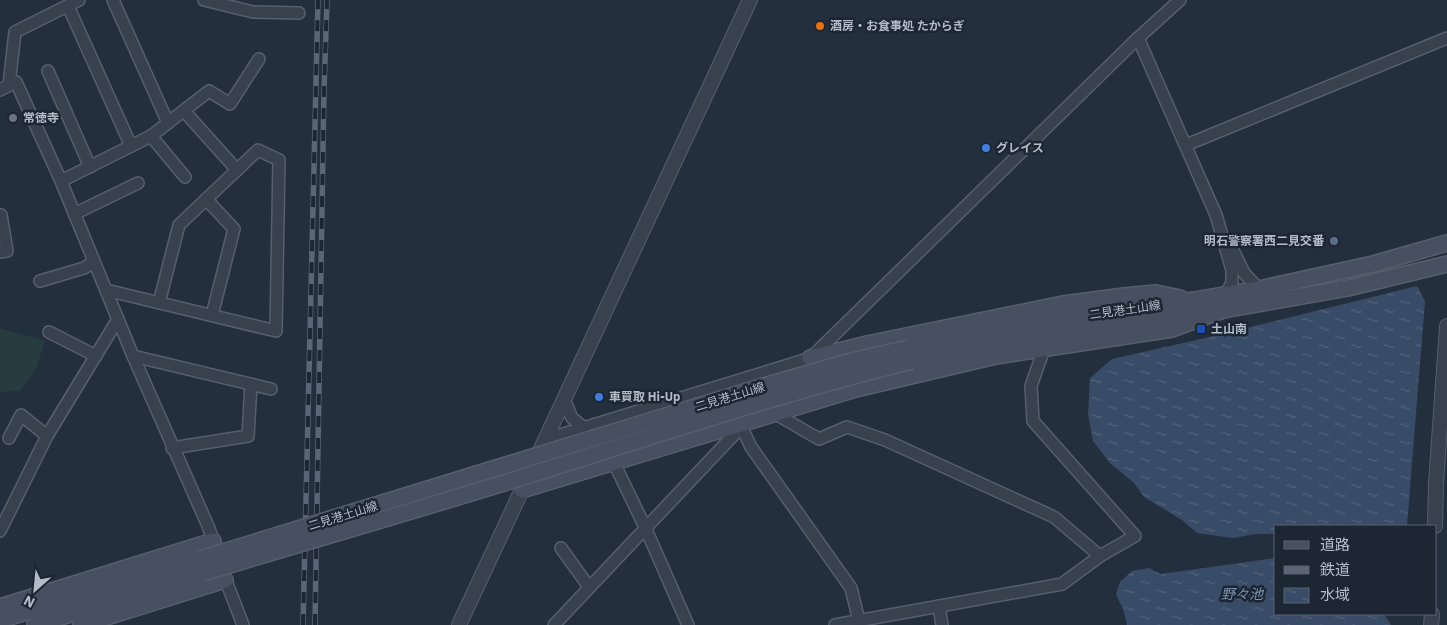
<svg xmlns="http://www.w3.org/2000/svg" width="1447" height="625" font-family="'IBM Plex Sans','Noto Sans JP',sans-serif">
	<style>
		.park { fill: #263c3f }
		.water { fill: url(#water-ripples) }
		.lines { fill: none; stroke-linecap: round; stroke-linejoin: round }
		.minor-casing { stroke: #565f6c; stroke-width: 14 }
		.tertiary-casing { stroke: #565f6c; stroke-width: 16 }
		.secondary-casing { stroke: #565f6c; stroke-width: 18 }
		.minor { stroke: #38414e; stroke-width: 11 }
		.tertiary { stroke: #38414e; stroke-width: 14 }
		.secondary { stroke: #465061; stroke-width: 15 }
		.rail-casing { stroke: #5a6575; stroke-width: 5.5 }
		.rail { stroke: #1d2633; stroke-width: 4; stroke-dasharray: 11; stroke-linecap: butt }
		.secondary-bridge-casing { stroke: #565f6c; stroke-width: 18; stroke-linecap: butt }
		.secondary-bridge { stroke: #465061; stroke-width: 15 }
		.food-dot { fill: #e8710a; stroke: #1d2633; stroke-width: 2 }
		.worship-dot { fill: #6b7280; stroke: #1d2633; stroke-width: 2 }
		.shop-dot { fill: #3f7fe0; stroke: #1d2633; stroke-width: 2 }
		.service-dot { fill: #5c6f8a; stroke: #1d2633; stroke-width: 2 }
		.transit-dot { fill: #1a4fb4; stroke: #1d2633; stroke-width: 2 }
		.labels { text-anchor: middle; stroke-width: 5; stroke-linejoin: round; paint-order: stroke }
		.poi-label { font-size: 12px; font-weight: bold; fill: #b4bcc9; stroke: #1d2633; text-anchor: start }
		.street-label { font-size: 12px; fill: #b4bcc9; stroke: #1d2633 }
		.water-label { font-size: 14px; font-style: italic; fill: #7c92b1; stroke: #1d2633 }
	</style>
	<defs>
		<pattern id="water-ripples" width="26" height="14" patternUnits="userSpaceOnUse" patternTransform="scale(1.25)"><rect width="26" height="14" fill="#394c67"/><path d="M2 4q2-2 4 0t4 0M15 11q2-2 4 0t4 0" fill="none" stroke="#53647b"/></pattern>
	</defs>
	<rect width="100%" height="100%" fill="#242f3e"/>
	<path class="park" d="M0,328L45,341L36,369L20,391L0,392Z"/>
	<g class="water">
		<path d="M1417,286L1425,301L1407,526H1276V534H1256L1233,538L1197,533L1182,520L1144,497L1134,483L1110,463L1093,441L1088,414L1090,378L1112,359L1210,337Z"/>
		<path d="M1276,558V614H1384L1391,625H1127L1124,612L1116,594L1120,582L1132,571L1149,568L1161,574Z"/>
	</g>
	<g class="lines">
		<defs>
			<g id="minor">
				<path d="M113,0L168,123"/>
				<path d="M204,0L253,12L299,13"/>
				<path d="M68,6L131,146"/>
				<path d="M1138,38L1216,215L1232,270V282L1226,295"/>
				<path d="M48,71L90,167"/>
				<path d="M9,85L15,32L79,0"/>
				<path d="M0,90L16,82L61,181L133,356L208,526L216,548"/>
				<path d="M184,111L237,170"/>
				<path d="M151,136L185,177"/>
				<path d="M1186,145L1447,38"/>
				<path d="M61,181L151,136L209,91L230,104L259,59"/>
				<path d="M206,199L234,229L212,315"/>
				<path d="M74,214L138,183"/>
				<path d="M1230,244L1244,273L1259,289"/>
				<path d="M0,252L7,251L1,215"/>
				<path d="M40,281L84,268L94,262"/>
				<path d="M106,290L276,331L279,160L258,150L179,225L159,303"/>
				<path d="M49,332L96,356"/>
				<path d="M1044,349L1031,386L1033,421L1135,536L1100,556"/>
				<path d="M133,356L271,389"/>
				<path d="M790,378L1138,38L1180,0"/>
				<path d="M564,399L572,418L588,431"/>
				<path d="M774,413L819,439L847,427L885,440L1054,517L1100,556L1062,584L835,625"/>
				<path d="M741,426L751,447L851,588L859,621"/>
				<path d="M9,438L21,415L47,436L118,319"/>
				<path d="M544,440L808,359"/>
				<path d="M172,448L248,436L251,384"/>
				<path d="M609,457L614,463L645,527L688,625"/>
				<path d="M0,531L47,436"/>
				<path d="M561,548L589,587"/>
				<path d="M223,573L243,625"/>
				<path d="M939,606L942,625"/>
				<path d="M554,625L745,423"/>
			</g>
			<g id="tertiary">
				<path d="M1435,526L1436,484L1447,326"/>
				<path d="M459,625L750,0"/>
				<path d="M1431,625L1432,614"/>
			</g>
			<g id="secondary">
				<path d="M909,348L1026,324L1194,300L1259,289L1373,264L1447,243"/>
				<path d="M810,358L867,344L1063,304L1124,296L1156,293L1180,298"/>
				<path d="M912,361L1001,343L1223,310L1348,288L1447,264"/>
				<path d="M522,490L856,389L996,356L1172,329L1223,310"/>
				<path d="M0,607L213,541"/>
				<path d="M0,620L200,559"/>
				<path d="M35,625L203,573"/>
				<path d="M81,625L225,580"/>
			</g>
		</defs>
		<use href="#minor" class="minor-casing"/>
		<use href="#tertiary" class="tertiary-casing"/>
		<use href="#secondary" class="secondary-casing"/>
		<use href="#minor" class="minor"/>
		<use href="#tertiary" class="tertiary"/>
		<use href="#secondary" class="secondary"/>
		<defs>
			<g id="rail">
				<path d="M303,625L318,0"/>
				<path d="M315,625L324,90L327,0"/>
			</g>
		</defs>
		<use href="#rail" class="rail-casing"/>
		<use href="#rail" class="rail"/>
		<defs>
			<g id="secondary-bridge">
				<path d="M200,559L760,387L855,360L909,348"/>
				<path d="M203,573C315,539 428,507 539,472C663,433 786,392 912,361"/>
			</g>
		</defs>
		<use href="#secondary-bridge" class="secondary-bridge-casing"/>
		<use href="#secondary-bridge" class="secondary-bridge"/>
	</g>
	<circle class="food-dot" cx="820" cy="26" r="5"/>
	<circle class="worship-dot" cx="13" cy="118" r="5"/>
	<g class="shop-dot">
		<circle cx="986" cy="148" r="5"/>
		<circle cx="599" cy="397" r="5"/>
	</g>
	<circle class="service-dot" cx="1334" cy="241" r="5"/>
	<rect class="transit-dot" x="1196" y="324" width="10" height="10" rx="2.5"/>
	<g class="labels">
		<g class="poi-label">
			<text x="830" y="30">酒房・お食事処 たからぎ</text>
			<text x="23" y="122">常徳寺</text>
			<text x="996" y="152">グレイス</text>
			<text x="1324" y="245" text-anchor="end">明石警察署西二見交番</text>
			<text x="1211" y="333">土山南</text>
			<text x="609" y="401">車買取 Hi-Up</text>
		</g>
		<g class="street-label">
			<text transform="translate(1125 310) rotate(-8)" y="4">二見港土山線</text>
			<text transform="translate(730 397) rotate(-17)" y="4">二見港土山線</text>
			<text transform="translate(343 516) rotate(-17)" y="4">二見港土山線</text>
		</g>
		<g class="water-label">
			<text x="1242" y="599">野々池</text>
		</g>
	</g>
	<rect x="1274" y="525" width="162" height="90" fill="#1d2633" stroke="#59626f"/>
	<rect x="1284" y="541" width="25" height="8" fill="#465061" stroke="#59626f"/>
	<text x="1320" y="550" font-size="15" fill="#b4bcc9">道路</text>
	<rect x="1284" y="566" width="25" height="8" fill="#5a6575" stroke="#59626f"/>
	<text x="1320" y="575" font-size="15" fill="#b4bcc9">鉄道</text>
	<rect x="1284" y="588" width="25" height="15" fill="url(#water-ripples)" stroke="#59626f"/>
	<text x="1320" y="600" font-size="15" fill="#b4bcc9">水域</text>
	<g transform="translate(35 590) rotate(207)" stroke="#1d2633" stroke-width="4" paint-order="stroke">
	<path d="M0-4L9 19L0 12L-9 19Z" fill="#b4bcc9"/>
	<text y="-8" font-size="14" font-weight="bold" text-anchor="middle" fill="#b4bcc9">N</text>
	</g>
</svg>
